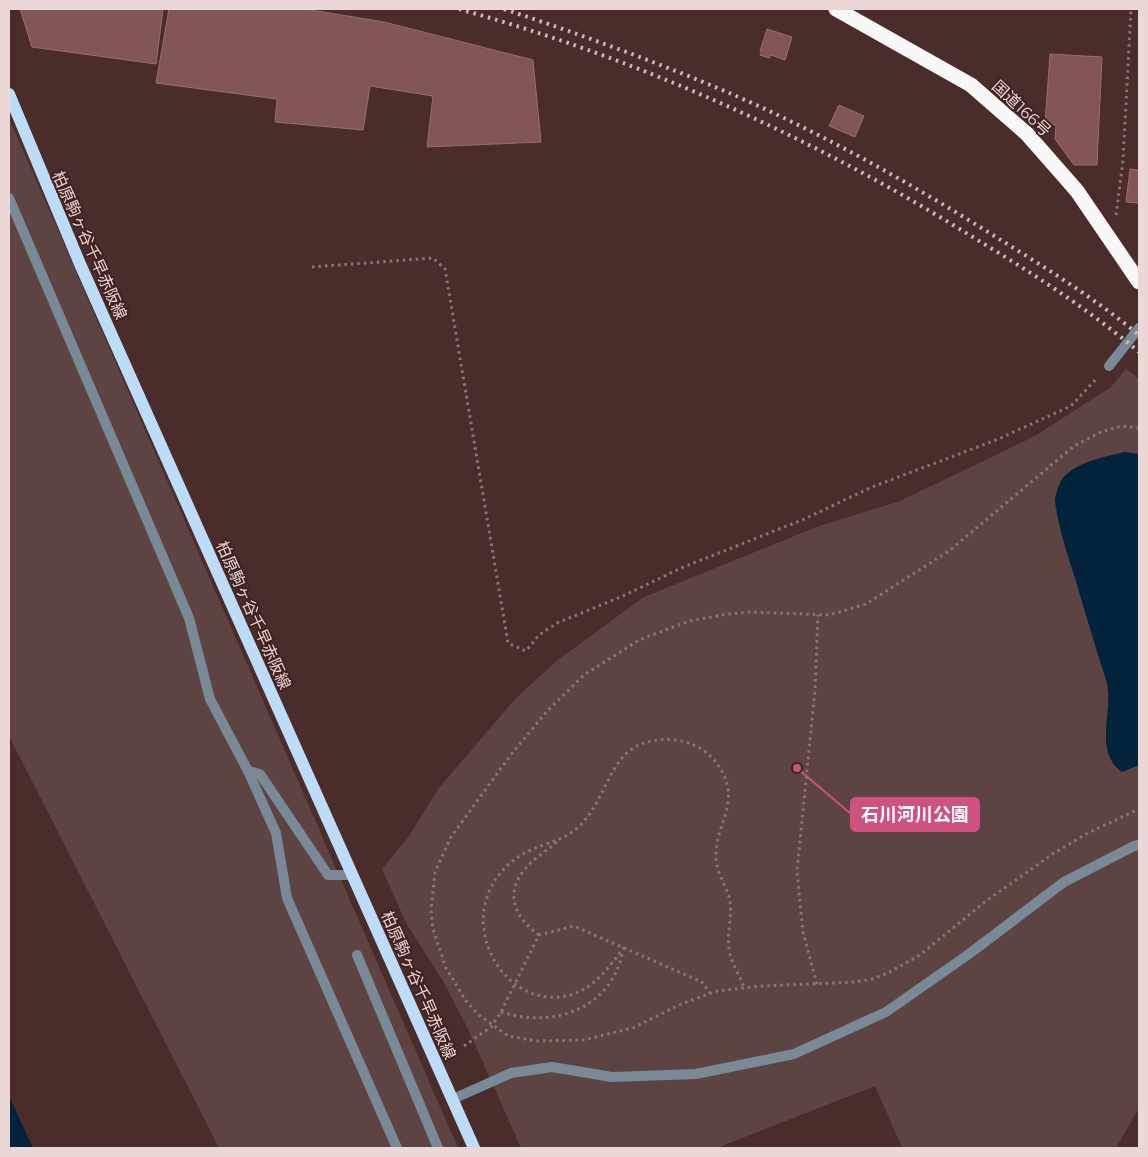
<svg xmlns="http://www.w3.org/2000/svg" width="1148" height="1157" font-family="Montserrat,'Noto Sans JP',sans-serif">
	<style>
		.green { fill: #5d4443 }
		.water { fill: #02233b }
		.building { fill: #835655; stroke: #947170 }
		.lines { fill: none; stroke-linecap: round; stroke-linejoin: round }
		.path { stroke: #8e7473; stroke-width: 3; stroke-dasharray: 2.5 4; stroke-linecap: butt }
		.lane { stroke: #798996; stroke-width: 10 }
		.street { stroke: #798996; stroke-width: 10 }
		.primary { stroke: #bddcf7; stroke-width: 12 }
		.highway { stroke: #f8f8f8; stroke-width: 15 }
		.rail { stroke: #cfb9b8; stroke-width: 4; stroke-dasharray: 2.5 5; stroke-linecap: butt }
		.labels { text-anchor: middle; stroke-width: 4; stroke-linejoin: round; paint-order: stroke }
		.street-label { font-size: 16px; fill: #ebd7d6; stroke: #3f2221 }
		.leader { fill: none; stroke: #ce5180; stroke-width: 2 }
		.callout-dot { fill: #ce5180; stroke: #3f2221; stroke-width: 2 }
		.callout { fill: #ce5180; stroke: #ce5180; stroke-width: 2 }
		.callout-label { font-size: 18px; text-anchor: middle; font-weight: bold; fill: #fff }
	</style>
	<rect width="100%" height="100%" fill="#4a2c2b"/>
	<g class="green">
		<path d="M9,118L458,1148H219L9,736Z"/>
		<path d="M1126,369L1139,379V1108L1116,1148H902L875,1086L722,1146V1148H521L468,1029L443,981L406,923L382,869L409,836L438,789L516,698L559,659L644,597L819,526L900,501L1035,436L1111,387Z"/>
	</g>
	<g class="water">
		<path d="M1124,452L1139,454V765L1122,772C1092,751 1115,710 1106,680C1095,646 1085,612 1075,578C1067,553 1058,526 1055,501C1055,495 1059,484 1062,479C1076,462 1104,457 1124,452Z"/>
		<path d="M9,1096L33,1148H9Z"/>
	</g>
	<g class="building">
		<path d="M20,9H163L156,64L32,47Z"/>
		<path d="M169,9H305L384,22L533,60L541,142L427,147L433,96L370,86L363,130L275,122L277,99L156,83Z"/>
		<path d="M767,29L792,37L785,60L771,55L769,58L760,55L762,51H760Z"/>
		<path d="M1050,54L1102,57L1097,165H1074L1055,139L1056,125L1045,124Z"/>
		<path d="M839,105L864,116L855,137L829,126Z"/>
		<path d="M1130,169L1139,170V203L1126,202Z"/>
	</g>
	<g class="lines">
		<g class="path">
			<path d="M1116,215L1123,161L1131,9"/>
			<path d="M312,267L433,258L445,269L508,643L526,651L539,635L557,623L623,596L681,568L802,520L872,487L996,440L1071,406L1098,377"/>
			<path d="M1139,428L1122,426L1101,432L1074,446L949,551L866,604L829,615L751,612L728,614L689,621L639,640L584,675L549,709L513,752L451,837L435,872L431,910L433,929L446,968L466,1001L479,1015L508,1036L537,1041L583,1040L633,1028L681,1004L717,991L761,986L856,982L872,979L888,973L920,955L986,901L1054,853L1088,833L1139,809"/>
			<path d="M539,935C515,918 504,894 525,869C534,858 548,850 558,841"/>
			<path d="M624,947C610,967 594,988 570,995C514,1010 470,947 487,897C495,873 514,856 538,847C551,842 565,839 576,829C614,797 605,734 675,740C691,742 705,749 715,761C748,803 709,827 717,865C719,877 728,889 730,901C732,917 727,933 729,948C730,961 740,975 744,988"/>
			<path d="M817,984L803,932L797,871L815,690L818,615"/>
			<path d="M501,1012C554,1029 612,1009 623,950"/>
			<path d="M464,1046L491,1027L501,1012L539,935L574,926L702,982L710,993"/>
		</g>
		<g class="lane">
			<path d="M9,198L189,618L210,699L248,771L276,833L287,898L397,1148"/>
			<path d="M248,771L260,774L328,875H351"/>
			<path d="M357,955L438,1148"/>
		</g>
		<g class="street">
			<path d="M1109,366L1139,328"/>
			<path d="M453,1099L511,1073L552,1067L612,1077L696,1074L794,1054L886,1012L969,954L1064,882L1134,846L1139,845"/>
		</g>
		<path class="primary" d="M9,94L80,264L474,1148"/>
		<path class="highway" d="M836,9L971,85L1027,134L1077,191L1139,282"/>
		<g class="rail">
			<path d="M459,9C639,59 812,137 971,236C1029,271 1087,308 1139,352"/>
			<path d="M504,9C579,34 654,61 727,92C820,132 910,183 996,237C1043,266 1097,300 1139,335"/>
		</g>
	</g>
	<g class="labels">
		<g class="street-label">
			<text transform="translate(1022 108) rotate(43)" y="6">国道166号</text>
			<text transform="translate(90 245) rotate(66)" y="6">柏原駒ヶ谷千早赤阪線</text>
			<text transform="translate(254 615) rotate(66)" y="6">柏原駒ヶ谷千早赤阪線</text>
			<text transform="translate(419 985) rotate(66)" y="6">柏原駒ヶ谷千早赤阪線</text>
		</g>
	</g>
	<path class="leader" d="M797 768L851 814"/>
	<circle class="callout-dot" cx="797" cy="768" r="5"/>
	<rect class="callout" x="851" y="798" width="128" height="33" rx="5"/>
	<g class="callout-label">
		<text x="915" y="821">石川河川公園</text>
	</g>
	<rect width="1148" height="1157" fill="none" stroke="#ebd7d6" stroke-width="20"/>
</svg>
